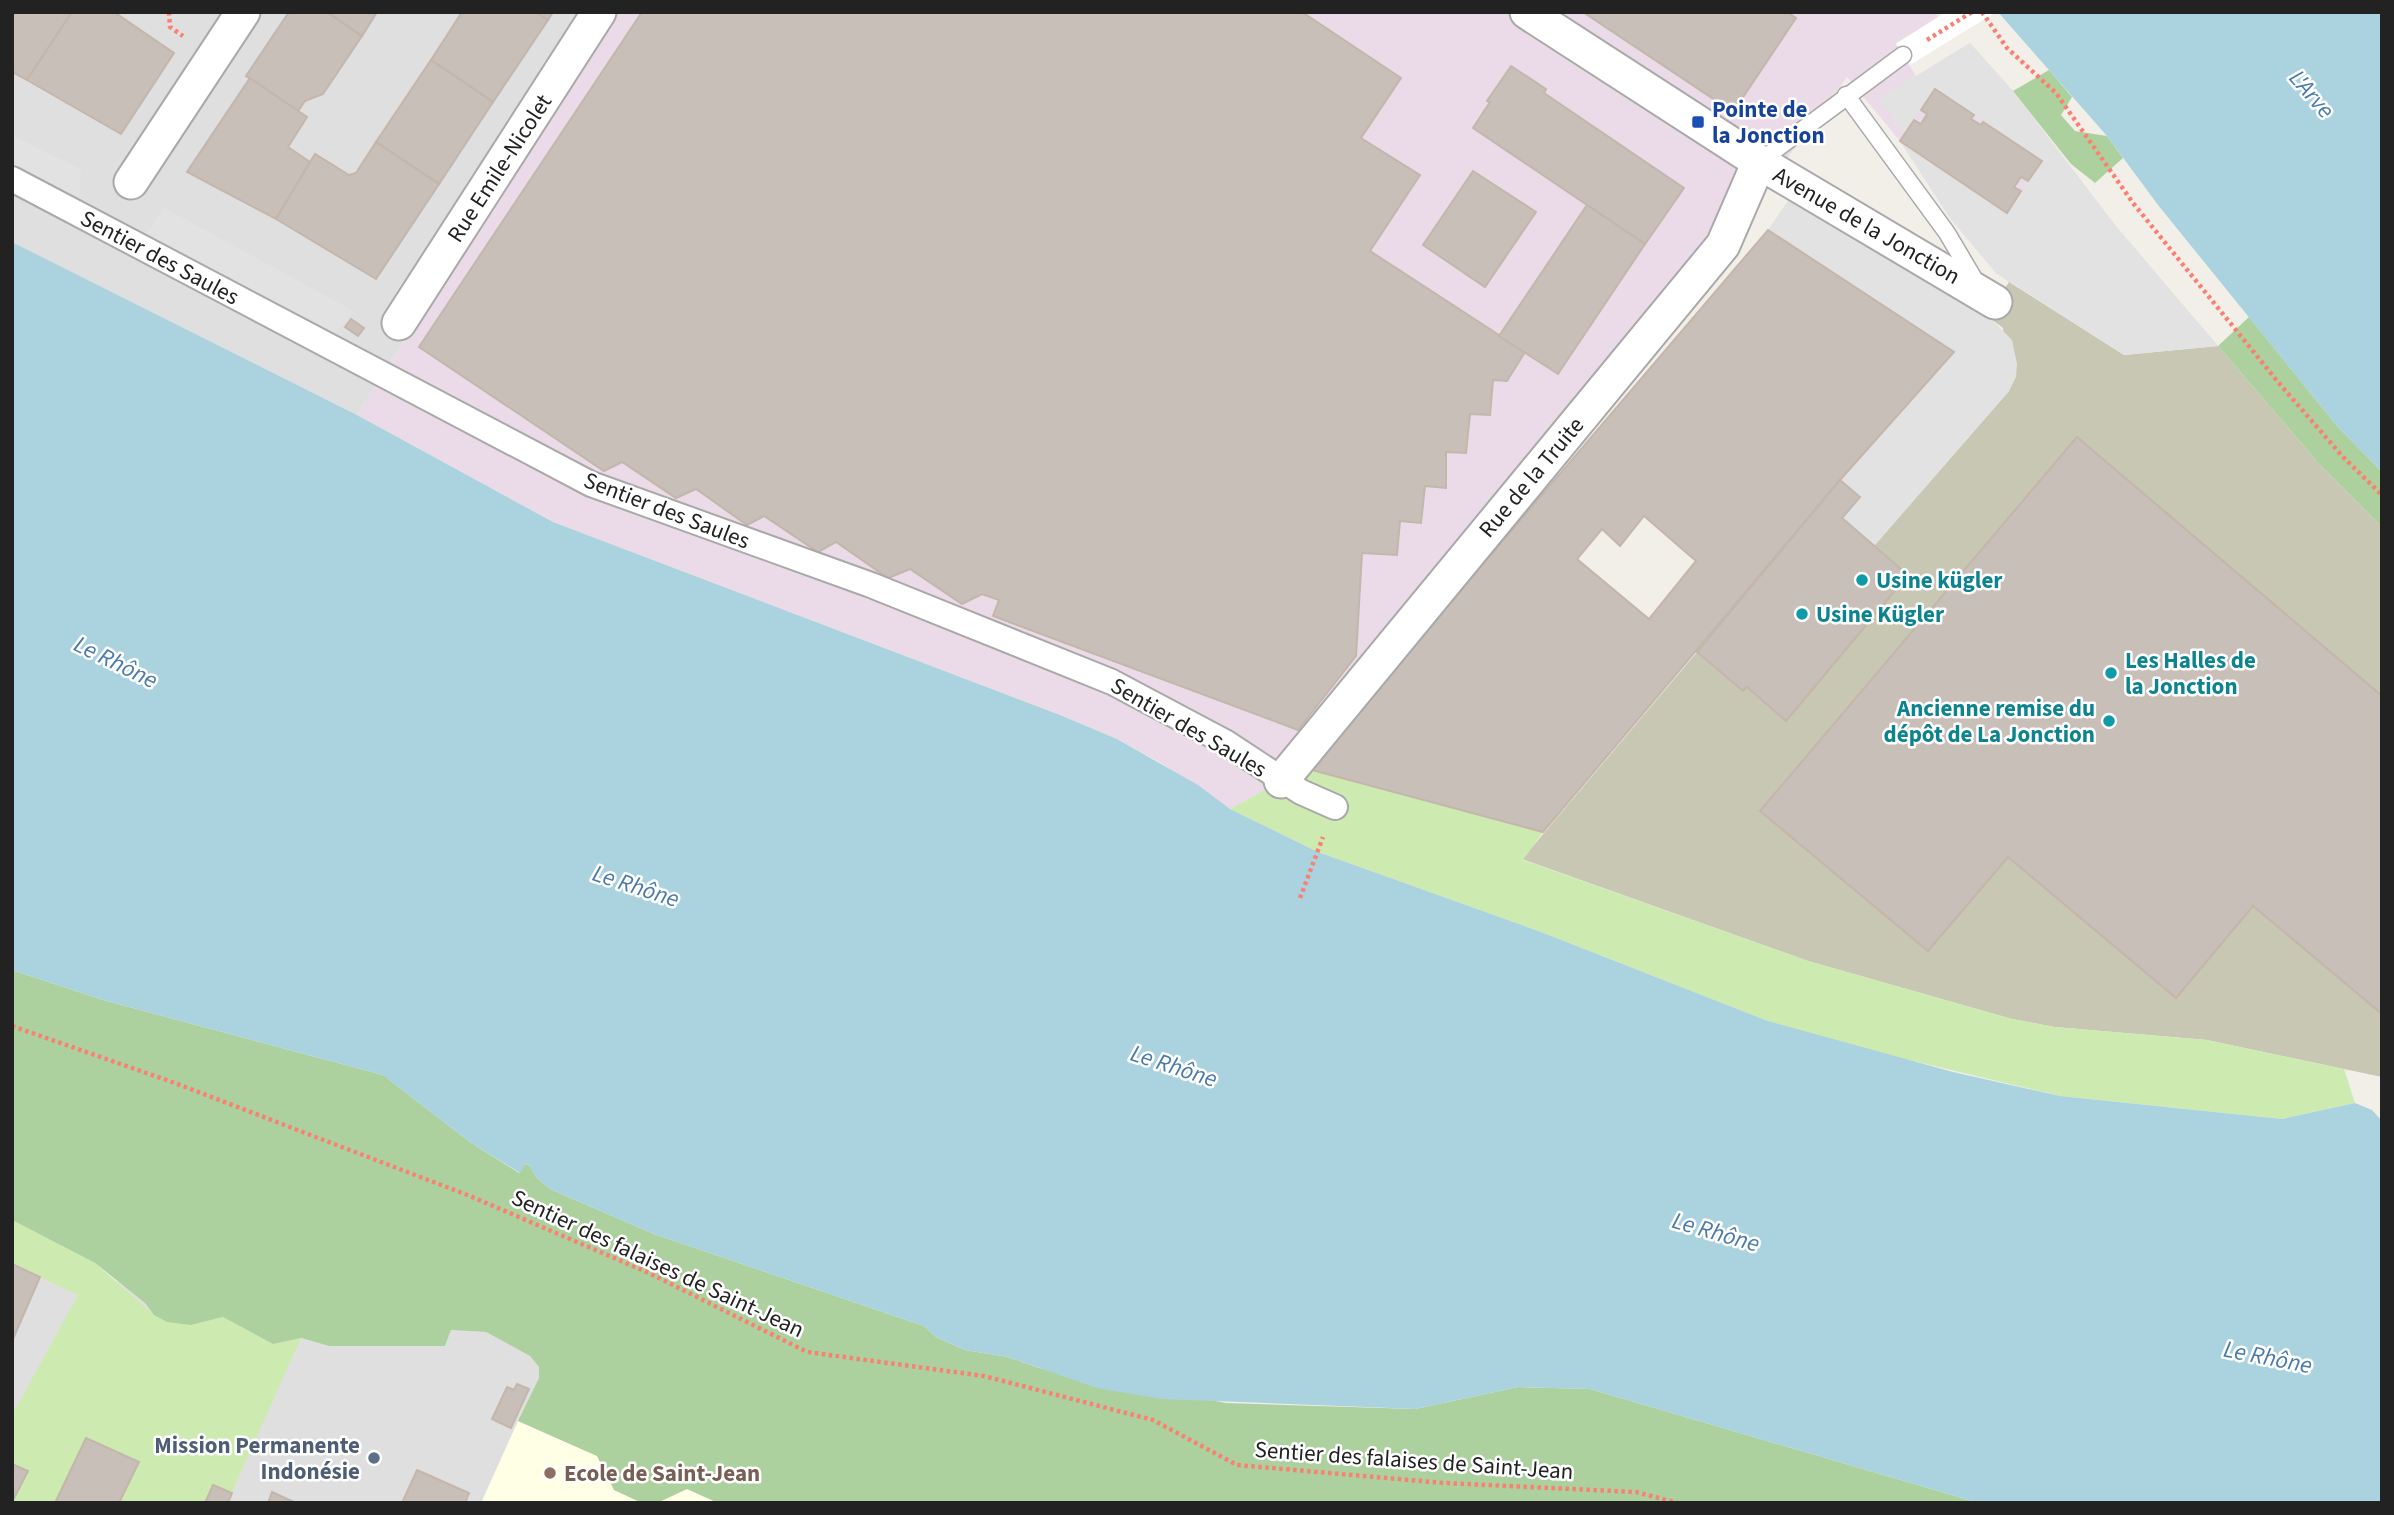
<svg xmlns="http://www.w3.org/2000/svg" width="2394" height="1515" font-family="'Source Sans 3',sans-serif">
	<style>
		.residential { fill: #e0dfdf }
		.industrial { fill: #ebdbe8 }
		.education { fill: #ffffe5 }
		.construction { fill: #c7c7b4 }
		.grass { fill: #cdebb0 }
		.forest { fill: #add19e }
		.parking { fill: #e2e2e2 }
		.water { fill: #aad3df }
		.pier { fill: #fff }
		.building { fill: #c7bfb8; stroke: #c4b6ab; stroke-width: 2; fill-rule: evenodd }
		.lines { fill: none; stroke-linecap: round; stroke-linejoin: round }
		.service-casing { stroke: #a9a9a9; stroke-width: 19 }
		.pedestrian-casing { stroke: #a9a9a9; stroke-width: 28 }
		.minor-casing { stroke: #a9a9a9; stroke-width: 37 }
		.path { stroke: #fa8072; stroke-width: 4.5; stroke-dasharray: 3.5 3.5; stroke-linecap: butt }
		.service { stroke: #fff; stroke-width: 16 }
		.pedestrian { stroke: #fff; stroke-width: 24 }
		.minor { stroke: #fff; stroke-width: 33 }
		.transit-dot { fill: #1a4fb4; stroke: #fff; stroke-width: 2.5 }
		.culture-dot { fill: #0f9aa8; stroke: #fff; stroke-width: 2.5 }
		.service-dot { fill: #5c6f8a; stroke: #fff; stroke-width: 2.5 }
		.education-dot { fill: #8d6e63; stroke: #fff; stroke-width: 2.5 }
		.labels { text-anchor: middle; stroke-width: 5; stroke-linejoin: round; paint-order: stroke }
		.transit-label { font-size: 23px; font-weight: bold; fill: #164399; stroke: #fff; text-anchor: start }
		.street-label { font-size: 23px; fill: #222; stroke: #fff }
		.culture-label { font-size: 23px; font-weight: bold; fill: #0d838f; stroke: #fff; text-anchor: start }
		.service-label { font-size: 23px; font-weight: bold; fill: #4e5e75; stroke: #fff; text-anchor: end }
		.education-label { font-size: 23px; font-weight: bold; fill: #785e54; stroke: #fff; text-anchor: start }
		.water-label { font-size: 24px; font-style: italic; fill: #4a7aab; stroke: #fff }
	</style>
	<rect width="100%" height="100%" fill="#f2efe9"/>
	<g class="residential">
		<path d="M12,12H615L357,415L12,242Z"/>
		<path d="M12,1220L191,1325L223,1317L329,1346H445L451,1330L486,1332L530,1356L539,1367V1378L614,1490L642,1503H12Z"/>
	</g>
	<path class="industrial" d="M615,12H1935L1938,17L1896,43L1916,76L1970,43L2013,91L2115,225L2218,346L2009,282L1996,273L1950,218L1900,141L1847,77L1723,245L1281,781L1230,809L1161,763L1117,739L1060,715L553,522L357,415Z"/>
	<g class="education">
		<path d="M518,1421L597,1456L614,1490L642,1503H481Z"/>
		<path d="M687,1489L718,1503H657Z"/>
	</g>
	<path class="construction" d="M2009,282L2124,355L2218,346L2320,465L2382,527V1077L2207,1040L2055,1027L2012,1019L1808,961L1522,859L1697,652L1743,691L1747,687L1786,720L1874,546L2009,391L2003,328L1987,316Z"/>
	<g class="grass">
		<path d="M1302,753L1543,832L1523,860L1808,961L2012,1019L2055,1027L2207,1040L2344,1069L2355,1103L2282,1119L2060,1096L1863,1049L1768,1021L1541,932L1318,852L1230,809L1281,781Z"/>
		<path d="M12,1220L95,1263L154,1315L191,1325L223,1317L273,1344L301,1338L227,1503H12V1415L78,1295L12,1264Z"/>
	</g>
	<g class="forest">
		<path d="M2049,70L2072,97L2061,115L2075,131L2107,136L2123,158L2095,183L2071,164L2013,91Z"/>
		<path d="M2249,317L2337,426L2382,472V527L2320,465L2218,346Z"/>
		<path d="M12,970L103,1000L383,1075L470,1142L519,1173L525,1164L530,1166L536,1177L550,1189L654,1234L924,1326L936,1337L965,1350L1008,1357L1039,1368L1226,1403L1415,1409L1518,1387L1590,1389L1979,1503H718L687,1489L657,1503H642L614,1490L597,1456L518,1421L539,1378V1367L530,1356L486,1332L451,1330L445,1346H329L301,1338L273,1344L223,1317L191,1325L167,1322L154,1315L145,1303L95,1263L12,1220Z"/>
	</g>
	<g class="parking">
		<path d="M1970,43L2013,91L2115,225L2218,346L2124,355L1996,273L1980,254L1950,218L1900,141L2007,213L2041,161L1936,89L1905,134L1879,99Z"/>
		<path d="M12,135L81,169L79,201L12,166Z"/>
		<path d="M1798,186L1988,316L2012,340L2017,364L2016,377L2009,391L1874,546L1842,518L1860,498L1840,480L1953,352L1768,230Z"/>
		<path d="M164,208L354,311L336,333L145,234Z"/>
	</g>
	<g class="water">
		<path d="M1998,12H2382V472L2337,426L2158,205L2107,136Z"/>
		<path d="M12,242L357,415L553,522L1060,715L1117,739L1198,785L1230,809L1318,852L1541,932L1768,1021L1953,1072L2060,1096L2282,1119L2355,1103L2372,1110L2382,1121V1503H1979L1590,1389L1518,1387L1415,1409L1162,1399L1097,1388L1008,1357L965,1350L936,1337L924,1326L654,1234L550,1189L536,1177L530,1166L525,1164L520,1173L470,1142L383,1075L103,1000L12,970Z"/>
	</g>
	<path class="pier" d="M1946,12H1996L1910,65L1896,44Z"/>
	<g class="building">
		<path d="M12,12H72L27,80L12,72Z"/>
		<path d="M72,12H114L174,53L121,134L27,80Z"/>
		<path d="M289,12H327L362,36L323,94L305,101L298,111L246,76Z"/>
		<path d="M327,12H377L362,36Z"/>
		<path d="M462,12H536L548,20L493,102L431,60Z"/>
		<path d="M536,12H553L548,20Z"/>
		<path d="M642,12H1302L1401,78L1361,138L1420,175L1370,251L1525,352L1507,381L1493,380L1490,415L1470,414L1466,453L1446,452V488L1425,486L1421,523L1400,521L1397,555L1362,553L1356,656L1298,730L993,616L999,600L982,594L962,604L910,569L888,578L836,542L818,552L764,516L747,525L696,489L676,498L622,462L604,471L419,347Z"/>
		<path d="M1583,12H1787L1796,18L1733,112Z"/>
		<path d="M431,60L493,102L439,184L376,142Z"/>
		<path d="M1511,66L1546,89L1544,93L1684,188L1645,244L1473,128L1490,102L1487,101Z"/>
		<path d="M250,78L307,117L288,147L310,162L276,219L187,172Z"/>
		<path d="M1935,89L1974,115L1971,119L1981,125L1983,122L2042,161L2028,181L2021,177L2014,187L2021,191L2007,213L1900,141L1914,120L1921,124L1927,114L1921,110Z"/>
		<path d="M376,142L439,184L376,279L276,219L315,154L349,175L356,173Z"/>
		<path d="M1473,171L1536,212L1485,287L1423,245Z"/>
		<path d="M1587,205L1645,244L1558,374L1499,336Z"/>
		<path d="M1768,230L1954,352L1840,480L1543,832L1308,769ZM1644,516L1696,561L1649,619L1577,559L1602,529L1620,546Z"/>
		<path d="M351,319L364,328L358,336L345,327Z"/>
		<path d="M2077,437L2382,696V1014L2253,906L2176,998L2008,857L1928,951L1760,811Z"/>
		<path d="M1840,480L1860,497L1842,518L1908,575L1786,721L1747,687L1743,691L1697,652Z"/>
		<path d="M12,1264L40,1277L13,1339H12Z"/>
		<path d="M517,1384L529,1389L511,1428L492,1419L507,1387L514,1390Z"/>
		<path d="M86,1438L139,1462L119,1503H55Z"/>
		<path d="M12,1464L28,1471L12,1502Z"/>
		<path d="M417,1470L469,1493L465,1503H402Z"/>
		<path d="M213,1485L232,1493L228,1503H205Z"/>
		<path d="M272,1492L296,1503H268Z"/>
	</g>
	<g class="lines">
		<defs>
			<g id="service">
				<path d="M1846,95L1947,233L1976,282"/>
				<path d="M1759,162L1903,55"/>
			</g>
			<path id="pedestrian" d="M12,179L591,484L871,585L1112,682L1225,742L1301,792L1335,807"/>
			<g id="minor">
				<path d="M1527,12L1759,162L1995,302"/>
				<path d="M131,182L243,12"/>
				<path d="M399,323L599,12"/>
				<path d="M1281,781L1723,245L1759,162"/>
			</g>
		</defs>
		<use href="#service" class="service-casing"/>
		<use href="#pedestrian" class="pedestrian-casing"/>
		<use href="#minor" class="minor-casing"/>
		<g class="path">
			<path d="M169,12L170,27L183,36"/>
			<path d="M1982,12L2007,48L2056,93L2133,203L2278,382L2343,457L2382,495"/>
			<path d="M1927,40L1972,12"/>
			<path d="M1300,898L1323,837"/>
			<path d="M12,1026L172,1082L470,1196L649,1273L807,1352L984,1376L1153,1420L1237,1465L1444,1483L1636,1492L1678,1503"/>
		</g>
		<use href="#service" class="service"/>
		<use href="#pedestrian" class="pedestrian"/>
		<use href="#minor" class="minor"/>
	</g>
	<rect class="transit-dot" x="1691" y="115" width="14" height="14" rx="3.5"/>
	<g class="culture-dot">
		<circle cx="1862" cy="580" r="7"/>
		<circle cx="1802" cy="614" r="7"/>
		<circle cx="2111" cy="673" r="7"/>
		<circle cx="2109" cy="721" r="7"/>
	</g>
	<circle class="service-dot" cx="374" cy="1458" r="7"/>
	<circle class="education-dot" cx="550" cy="1473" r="7"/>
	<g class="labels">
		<g class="transit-label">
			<text x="1712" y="117">Pointe de<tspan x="1712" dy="26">la Jonction</tspan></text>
		</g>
		<g class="street-label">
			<text transform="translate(499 168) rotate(-57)" y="8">Rue Emile-Nicolet</text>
			<text transform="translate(1867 225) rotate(30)" y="8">Avenue de la Jonction</text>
			<text transform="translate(160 257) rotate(28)" y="8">Sentier des Saules</text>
			<text transform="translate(1531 477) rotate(-50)" y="8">Rue de la Truite</text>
			<text transform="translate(667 510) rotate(21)" y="8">Sentier des Saules</text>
			<text transform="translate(1189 727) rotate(30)" y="8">Sentier des Saules</text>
			<text transform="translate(658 1263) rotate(25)" y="8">Sentier des falaises de Saint-Jean</text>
			<text transform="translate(1414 1460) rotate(4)" y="8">Sentier des falaises de Saint-Jean</text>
		</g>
		<g class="culture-label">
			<text x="1876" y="588">Usine kügler</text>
			<text x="1816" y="622">Usine Kügler</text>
			<text x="2125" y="668">Les Halles de<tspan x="2125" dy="26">la Jonction</tspan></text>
			<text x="2095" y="716" text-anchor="end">Ancienne remise du<tspan x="2095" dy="26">dépôt de La Jonction</tspan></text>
		</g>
		<g class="service-label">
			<text x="360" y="1453">Mission Permanente<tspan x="360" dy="26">Indonésie</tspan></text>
		</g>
		<g class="education-label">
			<text x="564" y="1481">Ecole de Saint-Jean</text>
		</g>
		<g class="water-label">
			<text transform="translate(2312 94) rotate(49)" y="8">L'Arve</text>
			<text transform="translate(116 662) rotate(26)" y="8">Le Rhône</text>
			<text transform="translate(636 886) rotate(18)" y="8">Le Rhône</text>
			<text transform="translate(1174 1066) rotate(18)" y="8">Le Rhône</text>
			<text transform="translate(1716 1232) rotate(16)" y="8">Le Rhône</text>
			<text transform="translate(2268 1357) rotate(11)" y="8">Le Rhône</text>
		</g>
	</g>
	<rect width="2394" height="1515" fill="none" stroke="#222222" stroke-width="28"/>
</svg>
